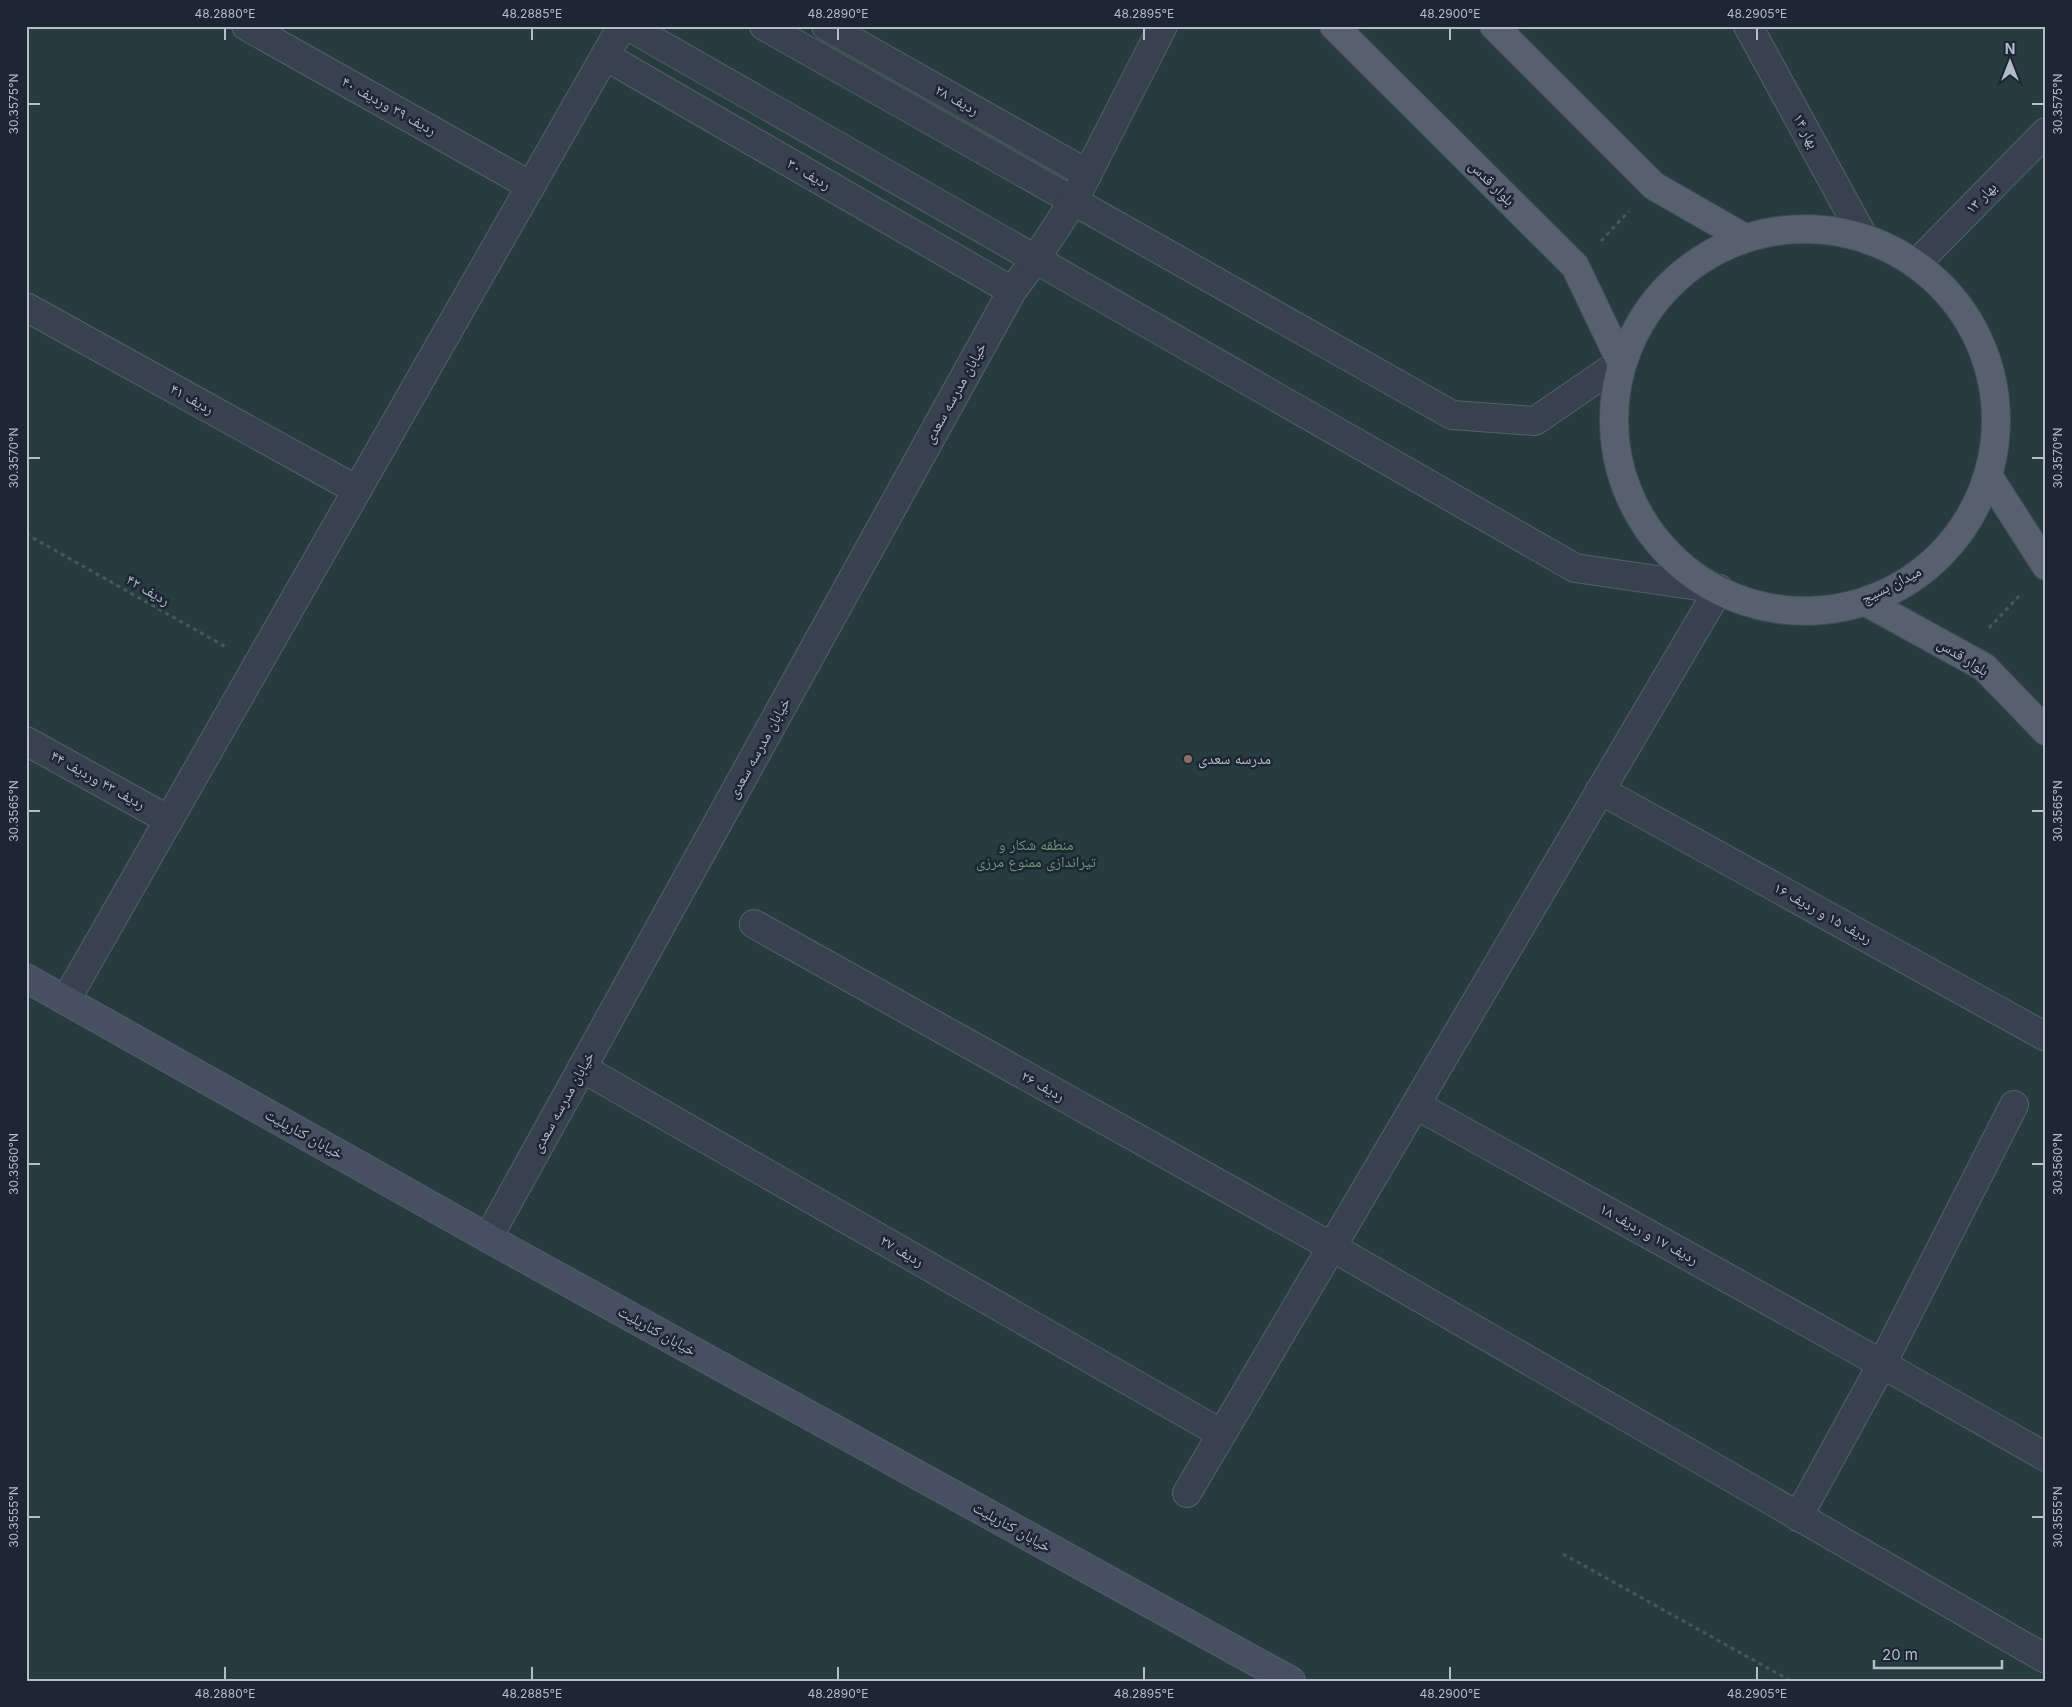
<svg xmlns="http://www.w3.org/2000/svg" width="2072" height="1707" font-family="Inter,'Noto Naskh Arabic',sans-serif">
	<style>
		.green { fill: #263c3f }
		.lines { fill: none; stroke-linecap: round; stroke-linejoin: round }
		.minor-casing { stroke: #565f6c; stroke-width: 30 }
		.tertiary-casing { stroke: #565f6c; stroke-width: 30 }
		.secondary-casing { stroke: #565f6c; stroke-width: 30 }
		.primary-casing { stroke: #414a57; stroke-width: 30 }
		.path { stroke: #44595c; stroke-width: 3; stroke-dasharray: 4 4; stroke-linecap: butt }
		.minor { stroke: #38414e; stroke-width: 28 }
		.tertiary { stroke: #38414e; stroke-width: 28 }
		.secondary { stroke: #465061; stroke-width: 28 }
		.primary { stroke: #56606e; stroke-width: 28 }
		.ticks { fill: none; stroke: #b4bcc9; stroke-width: 2 }
		.education-dot { fill: #8d6e63; stroke: #1d2633; stroke-width: 2 }
		.labels { text-anchor: middle; stroke-width: 5; stroke-linejoin: round; paint-order: stroke }
		.street-label { font-size: 15px; fill: #b4bcc9; stroke: #1d2633 }
		.poi-label { font-size: 15px; fill: #b4bcc9; stroke: #1d2633; text-anchor: start }
		.park-label { font-size: 15px; fill: #6b9a76; stroke: #1d2633 }
		.neatline { fill: none; stroke: #b4bcc9; stroke-width: 2 }
		.ticks-label { font-size: 12px; text-anchor: middle; fill: #b4bcc9 }
	</style>
	<rect width="100%" height="100%" fill="#242f3e"/>
	<rect class="green" x="26" y="26" width="2020" height="1655"/>
	<g class="lines">
		<defs>
			<g id="minor">
				<path d="M246,26L531,186"/>
				<path d="M826,26L1088,174"/>
				<path d="M1748,26L1863,236"/>
				<path d="M605,56L1012,291"/>
				<path d="M1917,263L2046,132"/>
				<path d="M26,307L357,490"/>
				<path d="M26,741L169,820"/>
				<path d="M1600,790L2046,1037"/>
				<path d="M754,924L1332,1247L2046,1659"/>
				<path d="M582,1068L1222,1434"/>
				<path d="M1416,1105L1882,1364L2046,1457"/>
				<path d="M488,1238L1012,291L1035,260"/>
				<path d="M1187,1493L1719,589"/>
				<path d="M1798,1517L1882,1364L2014,1105"/>
			</g>
			<g id="tertiary">
				<path d="M628,26L1575,568L1719,589"/>
				<path d="M764,26L1452,415L1535,421L1621,362"/>
				<path d="M1035,260L1074,200L1163,26"/>
				<path d="M66,1000L622,26"/>
			</g>
			<path id="secondary" d="M26,978L488,1238L1291,1681"/>
			<g id="primary">
				<path d="M1334,26L1575,266L1621,362"/>
				<path d="M1494,26L1654,186L1743,237"/>
				<circle cx="1805" cy="420" r="191"/>
				<path d="M1989,477L2046,566"/>
				<path d="M1866,602L1984,667L2046,731"/>
			</g>
		</defs>
		<use href="#minor" class="minor-casing"/>
		<use href="#tertiary" class="tertiary-casing"/>
		<use href="#secondary" class="secondary-casing"/>
		<use href="#primary" class="primary-casing"/>
		<g class="path">
			<path d="M1601,241L1629,211"/>
			<path d="M26,534L226,647"/>
			<path d="M1989,628L2022,593"/>
			<path d="M1563,1554L1791,1681"/>
		</g>
		<use href="#minor" class="minor"/>
		<use href="#tertiary" class="tertiary"/>
		<use href="#secondary" class="secondary"/>
		<use href="#primary" class="primary"/>
	</g>
	<path class="ticks" d="M225,28V40M532,28V40M838,28V40M1144,28V40M1450,28V40M1757,28V40M28,104H40M2032,104H2044M28,458H40M2032,458H2044M28,811H40M2032,811H2044M28,1164H40M2032,1164H2044M28,1517H40M2032,1517H2044M225,1667V1680M532,1667V1680M838,1667V1680M1144,1667V1680M1450,1667V1680M1757,1667V1680"/>
	<circle class="education-dot" cx="1188" cy="759" r="5"/>
	<g class="labels">
		<g class="street-label">
			<text transform="translate(957 100) rotate(29)" y="5">ردیف ۲۸</text>
			<text transform="translate(389 106) rotate(29)" y="5">ردیف ۳۹ وردیف ۴۰</text>
			<text transform="translate(1806 131) rotate(62)" y="5">بهار ۱۴</text>
			<text transform="translate(809 174) rotate(30)" y="5">ردیف ۳۰</text>
			<text transform="translate(1492 183) rotate(45)" y="5">بلوار قدس</text>
			<text transform="translate(1981 198) rotate(-46)" y="5">بهار ۱۳</text>
			<text transform="translate(955 393) rotate(-61)" y="5">خیابان مدرسه سعدی</text>
			<text transform="translate(192 399) rotate(29)" y="5">ردیف ۴۱</text>
			<text transform="translate(1891 585) rotate(-27)" y="5">میدان بسیج</text>
			<text transform="translate(148 590) rotate(30)" y="5">ردیف ۴۲</text>
			<text transform="translate(1963 657) rotate(32)" y="5">بلوار قدس</text>
			<text transform="translate(759 748) rotate(-61)" y="5">خیابان مدرسه سعدی</text>
			<text transform="translate(98 780) rotate(29)" y="5">ردیف ۴۳ وردیف ۴۴</text>
			<text transform="translate(1823 913) rotate(29)" y="5">ردیف ۱۵ و ردیف ۱۶</text>
			<text transform="translate(1043 1086) rotate(29)" y="5">ردیف ۲۶</text>
			<text transform="translate(563 1102) rotate(-61)" y="5">خیابان مدرسه سعدی</text>
			<text transform="translate(304 1134) rotate(29)" y="5">خیابان کنارپلیت</text>
			<text transform="translate(1649 1234) rotate(29)" y="5">ردیف ۱۷ و ردیف ۱۸</text>
			<text transform="translate(902 1251) rotate(30)" y="5">ردیف ۲۷</text>
			<text transform="translate(657 1331) rotate(29)" y="5">خیابان کنارپلیت</text>
			<text transform="translate(1012 1527) rotate(29)" y="5">خیابان کنارپلیت</text>
		</g>
		<g class="poi-label">
			<text x="1198" y="764">مدرسه سعدی</text>
		</g>
		<g class="park-label">
			<text x="1036" y="850">منطقه شکار و<tspan x="1036" dy="17">تیراندازی ممنوع مرزی</tspan></text>
		</g>
	</g>
	<rect width="2072" height="1707" fill="none" stroke="#1d2633" stroke-width="55"/>
	<g transform="translate(2010 62)" stroke="#1d2633" stroke-width="4" paint-order="stroke">
	<path d="M0-4L9 19L0 12L-9 19Z" fill="#b4bcc9"/>
	<text y="-8" font-size="14" font-weight="bold" text-anchor="middle" fill="#b4bcc9">N</text>
	</g>
	<path d="M1874 1660v8h128v-8" fill="none" stroke="#b4bcc9" stroke-width="2.5"/>
	<text x="1882" y="1660" font-size="15" fill="#b4bcc9" stroke="#1d2633" stroke-width="4" paint-order="stroke">20 m</text>
	<rect x="28" y="28" width="2016" height="1652" class="neatline"/>
	<g class="ticks-label">
		<text x="225" y="18">48.2880°E</text>
		<text x="532" y="18">48.2885°E</text>
		<text x="838" y="18">48.2890°E</text>
		<text x="1144" y="18">48.2895°E</text>
		<text x="1450" y="18">48.2900°E</text>
		<text x="1757" y="18">48.2905°E</text>
		<text transform="translate(14 104) rotate(-90)" y="4">30.3575°N</text>
		<text transform="translate(2058 104) rotate(-90)" y="4">30.3575°N</text>
		<text transform="translate(14 458) rotate(-90)" y="4">30.3570°N</text>
		<text transform="translate(2058 458) rotate(-90)" y="4">30.3570°N</text>
		<text transform="translate(14 811) rotate(-90)" y="4">30.3565°N</text>
		<text transform="translate(2058 811) rotate(-90)" y="4">30.3565°N</text>
		<text transform="translate(14 1164) rotate(-90)" y="4">30.3560°N</text>
		<text transform="translate(2058 1164) rotate(-90)" y="4">30.3560°N</text>
		<text transform="translate(14 1517) rotate(-90)" y="4">30.3555°N</text>
		<text transform="translate(2058 1517) rotate(-90)" y="4">30.3555°N</text>
		<text x="225" y="1698">48.2880°E</text>
		<text x="532" y="1698">48.2885°E</text>
		<text x="838" y="1698">48.2890°E</text>
		<text x="1144" y="1698">48.2895°E</text>
		<text x="1450" y="1698">48.2900°E</text>
		<text x="1757" y="1698">48.2905°E</text>
	</g>
</svg>
